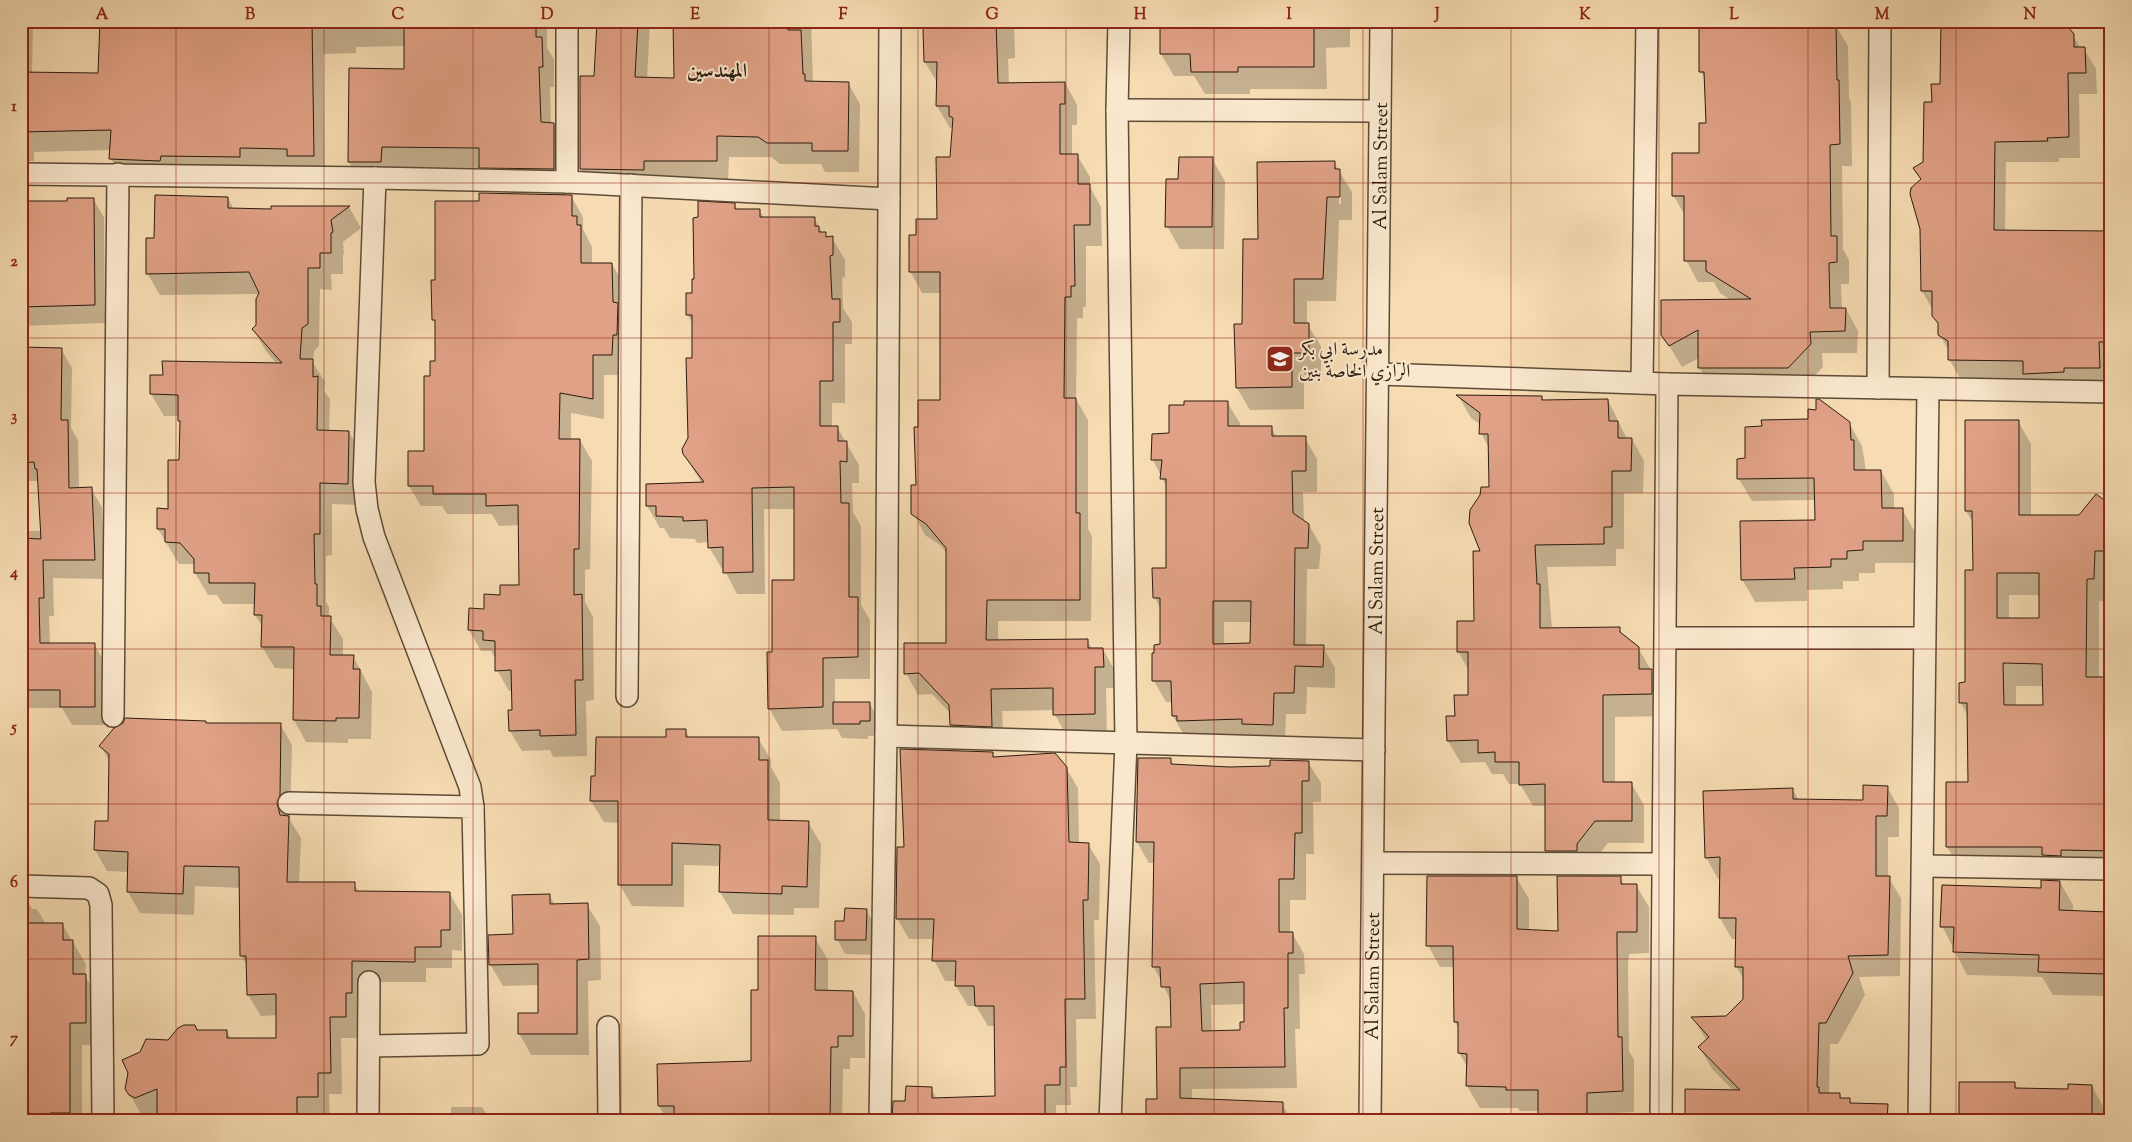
<svg xmlns="http://www.w3.org/2000/svg" width="2132" height="1142" font-family="'Sorts Mill Goudy',Amiri,serif">
	<style>
		.shadow { fill: #0003; fill-rule: evenodd }
		.building { fill: #e0a186; stroke: #2a1b0d; fill-rule: evenodd }
		.lines { fill: none; stroke-linecap: round; stroke-linejoin: round }
		.street-casing { stroke: #5d4b36; stroke-width: 24 }
		.street { stroke: #fae8ce; stroke-width: 21 }
		.grid { fill: none; stroke: #8f2418; stroke-width: 1; stroke-opacity: 0.55 }
		.labels { text-anchor: middle; stroke-width: 4; stroke-linejoin: round; paint-order: stroke }
		.street-label { font-size: 19px; fill: #2a1b0d; stroke: #fae8ce }
		.poi-label { font-size: 19px; fill: #2a1b0d; stroke: #fae8ce; text-anchor: start }
		.neighbourhood-label { font-size: 20px; font-weight: bold; fill: #2a1b0d; stroke: #fae8ce }
		.neatline { fill: none; stroke: #8f2418; stroke-width: 2 }
		.grid-label { font-size: 16px; text-anchor: middle; font-weight: bold; fill: #8f2418 }
	</style>
	<rect width="100%" height="100%" fill="#f7dcb3"/>
	<filter id="stains"><feTurbulence type="fractalNoise" baseFrequency=".004" numOctaves="4"/><feColorMatrix values="0 0 0 0 .2 0 0 0 0 .09 0 0 0 0 .02 0 0 0 .5 -.17"/></filter>
	<radialGradient id="worn" r=".72"><stop offset=".6" stop-color="#630" stop-opacity="0"/><stop offset="1" stop-color="#630" stop-opacity=".3"/></radialGradient>
	<g class="shadow">
		<path d="M21,21H30L33,26L32,74H99L114,21H547V48L554,59V87H550L551,124H554L566,144V189L492,188L481,168L393,167V183L361,182L349,162L406,70V46L356,47V53L323,54L325,176L123,179L111,159V150L34,152V161H21Z"/>
		<path d="M599,21H650L647,79L675,80V21H811L813,82L848,83L860,104L859,172H825L821,164H780L771,157H729L728,182L593,190L581,169L595,77Z"/>
		<path d="M954,21H1014L1015,58L1008,59L1009,84L1065,83L1077,105V125H1072V155H1077L1090,177V187L1101,207L1102,246H1086V307H1083V318H1077L1076,399L1088,420V529L1092,536L1091,621H998V641L1087,640L1092,649H1103L1115,671V688H1106L1107,736H1067L1055,715V710L1002,711L1004,748L964,747L951,725V714L932,694L918,695L906,673L947,644L948,555L940,545L925,535L913,513L918,486L919,428L941,401V293H922L910,271L938,220L951,158L953,128H950L937,106L938,84L925,62L954,29Z"/>
		<path d="M1159,21H1350V47L1326,48L1327,89H1250V94H1205L1194,76H1174L1161,54V26Z"/>
		<path d="M1700,21H1820L1822,24H1835L1848,46L1849,98L1851,103L1852,166H1842L1843,249L1849,260V284H1841L1842,309H1846L1858,331L1857,353H1822L1823,367L1800,390H1712L1700,368L1699,358L1682,367L1662,334L1732,301L1720,293L1714,282H1698L1686,260V217L1673,195L1700,154L1707,124L1706,80L1701,72Z"/>
		<path d="M1942,21H2070V31L2081,49H2084L2096,69L2097,94H2079L2080,158H2059V162H2006L2005,231L2108,232L2111,238V389L1961,380L1949,359V351L1940,335V327L1933,316V310L1922,291L1921,180L1914,169L1924,163L1941,85Z"/>
		<path d="M1212,159L1225,181L1224,249H1180L1167,226L1180,181Z"/>
		<path d="M1334,163L1352,192V220H1339L1336,301H1307V324L1321,346V375H1304V409L1250,410L1237,388L1243,325L1259,240ZM1339,184H1341V204H1339Z"/>
		<path d="M571,196L583,217V229L592,247V264H612L624,285V375H604V419L571,413V440H580L592,461L590,569L585,570V602L593,617L594,700L586,701L587,756L553,757L550,750L522,751L510,731L513,711L512,691H509L497,670V661L491,651H481L469,630L485,610L501,596L520,586L519,525L499,526L492,514H447L442,506H421L409,486L425,452L431,378L436,362L437,326L433,319L436,281L480,203Z"/>
		<path d="M228,198L234,210H272V207H349L361,228L343,242L344,254L343,255V274H331L332,290L320,289L319,346L314,351L313,363L325,382L324,391L330,399L329,432H349L361,454L360,505L332,504V555L326,556V602L329,607V617L343,639V656H353L372,692L371,739H348V743L306,742L294,720L295,669L275,668L262,647L263,627L255,615L256,604H223L217,595H208L195,573V566L194,564H179L158,529L169,510L180,461L181,424L179,416H164L151,394V376L277,364L266,351L253,329L257,325L260,294L160,295L147,273L156,240Z"/>
		<path d="M93,199L104,217L105,323L21,326V202L68,203Z"/>
		<path d="M735,205L738,210H759L764,218H814L823,234L828,238H832L845,260V277L842,278L843,308L852,322V344H845V403H832V427H837L859,465V483H852L853,512L861,526V605L870,620V679H835V703L870,704L878,719V736H868V739L842,738L837,729L782,731L769,708L773,653L795,581V509H764L765,594H737L724,569H722L709,547V542L697,543L695,539L670,538L664,528H660L647,506L702,484L684,454L690,438L693,359V324L687,314L694,294Z"/>
		<path d="M21,349H61L72,368L71,428L78,440L79,489H91L102,507L105,579L53,578L54,616H49L50,644H94L105,663V725H72L62,708H21V531H42L39,481H21Z"/>
		<path d="M1459,397H1541L1544,401L1608,400L1627,439H1632L1644,461L1643,493H1624V549H1616V566L1547,567L1552,629L1619,628L1624,637L1638,648L1664,692V716L1615,717V783H1631L1644,805V843H1608L1589,867L1559,873L1547,851L1546,806H1533L1520,784H1509L1503,774H1492L1485,762L1461,763L1448,741L1447,717H1456L1470,696L1469,671L1458,651L1475,622L1491,488L1489,448L1481,433V425L1471,418Z"/>
		<path d="M1227,402L1240,423V427H1271L1277,438H1305L1317,459V492H1303L1304,522L1309,525L1321,546L1319,569H1307L1306,646L1323,647L1335,668V688L1307,687L1306,714H1286L1285,745L1185,737L1173,716V702H1166L1154,681L1161,646V610L1155,598L1154,569H1167V488L1153,460V435H1170ZM1224,622H1252V644L1224,645Z"/>
		<path d="M1967,421H2018L2031,444V516L2079,517L2111,507V574H2107V601H2099V678H2111V873L1961,869L1947,847L1969,783L1968,716L1961,703L1960,684H1967L1974,571V524L1966,511ZM2009,595H2041V619H2009ZM2016,686H2044V706L2016,707Z"/>
		<path d="M1849,423L1862,446L1866,471H1881L1894,494V509H1902L1915,532V563H1875V573H1859V581H1843V589L1807,590V601L1755,602L1742,579L1816,521V500L1752,501L1739,479L1747,460Z"/>
		<path d="M206,722L207,724H280L292,745L290,820L301,838L299,884H354L359,892L450,894L462,915V951L452,950V968H426V982H364V1014H357V1038H341L342,1094H329L330,1121H159V1114L147,1118L142,1116L127,1089L168,1041L195,1026L198,1032L227,1031L231,1039H277V1015L261,1016L248,995V967L241,955L240,888L195,886L194,915L140,913L128,892V872L107,871L95,850L96,822L110,823V763L101,746Z"/>
		<path d="M685,730L690,738H758L771,760V767L780,783V821L808,822L821,844L819,908H794V915L733,914L720,892L721,866L684,865V907L632,906L620,885V823L604,822L591,801L597,777Z"/>
		<path d="M992,753L995,758L1066,768L1078,788L1079,843L1088,844L1100,864L1099,920H1094L1096,1019H1076L1077,1087H1070L1071,1105H1056V1121H893L931,1089L937,1099L997,1097L996,1026H988L976,1006H968L956,986V981H945L934,960V939H909L897,918L905,849Z"/>
		<path d="M1170,759L1174,766L1229,768L1272,767L1308,762L1321,783V802H1313L1314,854H1306V900H1290V933H1292L1304,954L1305,974H1299L1300,1029H1295L1297,1088L1192,1089V1100L1282,1104L1292,1121H1131V1116H1147L1158,1101L1173,1028L1172,1003L1154,967L1155,863H1149L1137,842ZM1245,1004V1023L1241,1032H1212L1211,1005Z"/>
		<path d="M1887,787L1899,808V837H1888V877L1901,898L1900,976L1859,977L1865,995L1838,1044H1830L1829,1094H1839L1842,1099H1849L1852,1104L1734,1091L1712,1069L1700,1048L1707,1041L1693,1018L1727,1017L1745,1000L1744,980L1736,966L1737,939H1732L1720,918L1721,878L1718,879L1706,857L1792,789L1799,800L1865,801Z"/>
		<path d="M1516,877L1529,899V931L1559,932L1620,878L1624,885H1636L1649,907V953L1629,954L1628,965L1629,1051L1634,1060V1112L1599,1114V1121H1539V1111H1520L1518,1108H1480L1467,1086L1468,1068L1459,1053V1029L1455,1022L1454,967H1440L1428,945Z"/>
		<path d="M2060,882L2073,905V912L2104,913V882H2111V996L2053,995L2042,977L1967,975L1942,926Z"/>
		<path d="M549,895L555,905H587L600,926L601,980L588,981L589,1055H531L519,1033L540,1014L539,985L503,986L490,964Z"/>
		<path d="M21,899L27,900L32,909H37L46,924H62L86,964L85,976L98,998V1045H82V1121H21Z"/>
		<path d="M866,910L875,925L874,955L845,954L837,939L846,922Z"/>
		<path d="M815,938L828,960V992H853L865,1014V1058H850V1069H843L842,1121H668L659,1106L752,1062L759,991Z"/>
		<path d="M2015,1084L2018,1090H2070L2092,1086L2104,1108V1121H1960Z"/>
		<path d="M451,1107H482L487,1115L556,1116L559,1121H451Z"/>
	</g>
	<g class="building">
		<path d="M100,21H312L314,156H287V149L240,148V157L161,156L160,161L109,159L111,130L21,132V72L98,73Z"/>
		<path d="M404,21H525V25H536V37H542L543,67H539L541,122L554,123V169L479,168V148L382,147L381,162H348L349,68L404,69Z"/>
		<path d="M597,21H638L635,77L674,78L673,21H788V30H801L803,74H805V81L849,82L848,151H812V143H767L758,137L717,136V161H644V170L580,169V76H594Z"/>
		<path d="M953,21H996L998,83L1065,82V104H1060V154H1078V184H1090V225H1074L1075,286H1071V297H1065L1064,398H1076V513H1080V600H987L986,640L1088,639V648H1103L1104,667H1095V714L1053,715V688L991,689L992,727L950,725L949,705L919,673L904,674V643H946V548L926,524L911,514V485H916L914,427H918V400H940V272H909V235H916V219H937L936,157H950L953,118L949,116V106H936L937,62H924L923,28H953Z"/>
		<path d="M1160,21H1314V67H1238V72H1191L1190,54H1160Z"/>
		<path d="M1699,21L1836,23L1837,80H1839L1840,144L1830,145L1831,236H1837V262L1829,263L1830,308H1846L1845,331L1810,332L1811,344L1788,368H1698V330L1669,346L1661,335V300L1751,299L1706,271V261H1684V196H1672V153H1699V123H1706L1704,72H1699Z"/>
		<path d="M1941,21H2063L2074,34V47H2085L2086,73H2068L2069,137L2047,138L2048,141L1995,142L1994,230L2108,231V308H2111V342H2099L2100,368H2064V372L2023,374V361L1948,360V341L1938,335V323L1932,316V291H1921L1920,229L1910,194L1911,188L1921,179L1913,168L1923,162L1924,102H1932L1931,84H1940Z"/>
		<path d="M1179,157H1213L1212,227H1165L1166,179H1178Z"/>
		<path d="M1335,161V169H1340V197H1327L1323,279H1294V323H1309V353H1292V387L1236,388L1234,324H1242L1243,239H1258L1257,162Z"/>
		<path d="M479,193L572,195V216H577V225H581V263H612L613,302L618,303L617,335H613L612,355H593V399L560,393L559,439H580L579,549H574V595L582,594L583,680H575L576,735L540,736V730L509,731L508,710H512L511,670L495,671V641L483,640V631L468,630L469,608L484,609V594L500,595V585H519L518,505L486,506V494H433V486H408V451H424V376H430V361H435V320H432L431,280H435V201H479Z"/>
		<path d="M155,195L228,197V208L271,209V206H350L331,220L333,232L331,233V253H320V268H308V324L302,328L300,359H313V377L318,376L317,430L349,431L348,484L320,483V534H314L315,584H317V606H321V616H331L330,655H354L353,669H360L359,718H336V721L293,720L294,647H261L262,615H254L255,583H209V573H194V559L180,543L165,542V529H157V508L168,509V460H179L180,421H178V395L150,394V375H163L162,361L282,363L252,329L256,325V299L259,293L249,272L146,274V238H154Z"/>
		<path d="M67,198H94L95,305L21,307V201H67Z"/>
		<path d="M698,201L735,203V209H760V217H815V226H819V232H826V237L833,236V255L830,256L832,299H840V322H833V381H820V426H838V441H847V462L840,461L841,503H849V597H858V657L823,658V707L768,709L767,652H772V580H794V487L752,488L753,572L723,573V547L708,548L707,520L683,521V517L656,516V506H646V484L704,482L683,454L682,449L688,438L686,358H692V315H686V293H692V279H694L693,218L698,217Z"/>
		<path d="M21,347L62,348L61,420H68L69,488L92,487L95,560H43L44,598H39L40,643H95V707H60V690H21V538L41,539L37,469H35L34,462L21,463Z"/>
		<path d="M1456,395L1542,396V400L1608,399L1609,421H1618V438H1632L1631,471H1612V527H1604V544L1535,545L1537,584H1540V628L1620,627V632L1639,647V669H1652V694L1603,695V782H1632V821H1595L1577,844V851H1545V784L1519,785V762H1495V752L1478,753V740L1447,741L1446,716H1455L1454,695H1468V652H1457V621H1474L1473,551H1480L1469,523L1470,510L1480,495L1481,487H1489L1488,434H1479L1480,413Z"/>
		<path d="M1816,399H1819L1850,422L1851,440H1854V470H1881L1882,508H1903V541H1863V550L1847,551V559H1831V567L1794,568L1795,579L1741,580L1740,521L1815,520L1814,478L1737,479V459L1745,458V427L1762,426L1761,420L1808,419V409L1816,410Z"/>
		<path d="M1184,401H1228V426H1272V436H1306V471H1292L1293,513L1309,524L1308,548H1295L1294,645H1324L1323,667L1295,666L1294,693H1274L1273,725L1242,724V719L1177,721V716H1172L1171,681H1152V653H1154V645L1160,644V598H1153L1152,568H1166V479H1160L1162,460H1151L1152,434L1169,433V405H1184ZM1213,601H1251L1250,643L1213,644Z"/>
		<path d="M1965,420H2019V515H2079L2096,494L2111,505V513L2106,520L2108,551H2095L2094,579H2087L2086,677H2104V694H2111V716H2104L2105,765H2111V851L2061,850V856L2042,855V847H1946V782H1968L1967,703H1959V683L1965,682V570H1973L1972,511H1965ZM1997,573H2039V618H1997ZM2003,663L2042,664L2043,705H2004Z"/>
		<path d="M833,702H870V721H860V724H833Z"/>
		<path d="M125,718L206,721V723H281L280,795L277,803L280,815L289,816L287,882H355V891L450,892V930H441V947H415V962L352,961V993H346V1017H330L331,1073H318V1097H297V1121H157V1089L135,1098L129,1095L125,1089L128,1073L122,1060L140,1052L146,1039L168,1040L178,1028L184,1025H195L197,1030H227V1038H276V994L247,995L246,956H240L239,867L184,866L183,894L127,892L128,852L94,850L95,821H108L109,754L99,746L114,728L123,723Z"/>
		<path d="M666,729H686V737H759V760H768V820L809,821L807,887L782,886V894L719,892L720,845L672,843V885H618V801H590L591,776H595L596,737H666Z"/>
		<path d="M900,749L993,752V757L1055,753L1067,767L1069,842L1089,843L1088,900H1083L1085,999H1065L1066,1067H1060V1085H1045V1121H892L893,1101H905L906,1086L932,1087V1098L995,1096L994,1006H975L974,986H955L956,961H932L934,919H896L897,847H904Z"/>
		<path d="M1138,758H1171V764L1229,767L1270,766V760L1309,761V781H1302V833H1295L1294,879H1279V932H1293V953H1288V1008H1284L1285,1067L1180,1068V1098L1283,1102V1121H1146V1099H1157L1156,1027H1171L1170,987H1161L1160,967H1152L1154,842H1136ZM1244,982V1022H1240V1030L1202,1031L1200,984Z"/>
		<path d="M1863,785L1888,786L1887,816H1876V876H1890L1888,955L1848,956L1853,973L1826,1023H1819L1817,1087H1819V1093H1840V1098H1850V1103L1888,1104L1887,1121H1685V1089L1740,1090L1698,1047L1709,1037L1691,1017L1726,1016L1743,999V967H1735L1736,918H1719L1720,857L1705,858L1703,791L1793,788V799L1863,800Z"/>
		<path d="M1427,876H1517V929L1558,931L1557,876H1621V884H1637V932H1617V943L1618,1037H1622L1623,1091L1587,1093V1121H1538V1090H1506V1087L1466,1086L1467,1054L1458,1053V1022H1454L1453,946H1426Z"/>
		<path d="M2041,880L2060,881L2059,910L2108,912L2106,974L2038,972L2039,955L1953,952L1954,927H1940L1942,885L2041,888Z"/>
		<path d="M550,894V904L588,903L589,959L577,960V1034H518V1013H538V964L489,965L488,935L513,934L512,895Z"/>
		<path d="M845,908L867,909L866,940H835V921H844Z"/>
		<path d="M21,923H63V940H73V974H86V1023H70V1113H50V1121H30V1113H21Z"/>
		<path d="M758,936H816L815,990L853,991V1036H838V1047H831L830,1121H674V1106H658L657,1064L751,1061V990H758Z"/>
		<path d="M1959,1082H2015V1088L2068,1089V1084L2092,1085V1121H1959Z"/>
	</g>
	<g class="lines">
		<defs>
			<g id="street">
				<path d="M1117,110L1380,111"/>
				<path d="M21,174L375,178L567,182L889,199"/>
				<path d="M375,178L364,482L367,509L374,537L470,787L473,807"/>
				<path d="M567,182V21"/>
				<path d="M1379,374L1667,384L2111,392"/>
				<path d="M1642,383L1647,21"/>
				<path d="M1878,388L1880,21"/>
				<path d="M1666,638H1923"/>
				<path d="M627,696L631,185"/>
				<path d="M113,716L118,174"/>
				<path d="M886,736L1374,750"/>
				<path d="M289,803L473,807L478,1044L370,1046"/>
				<path d="M1373,863L1663,864"/>
				<path d="M1924,866L2111,869"/>
				<path d="M21,886L89,888L98,894L101,905L103,1121"/>
				<path d="M608,1027L609,1121"/>
				<path d="M368,1121L369,982"/>
				<path d="M880,1121L886,736L890,21"/>
				<path d="M1110,1121L1126,743L1117,110L1119,21"/>
				<path id="s1" d="M1370,1121L1381,21"/>
				<path d="M1661,1121L1667,384"/>
				<path d="M1919,1121C1923,877 1924,633 1928,389"/>
			</g>
		</defs>
		<use href="#street" class="street-casing"/>
		<use href="#street" class="street"/>
	</g>
	<path class="grid" d="M176,21V1121M324,21V1121M473,21V1121M621,21V1121M769,21V1121M918,21V1121M1066,21V1121M1214,21V1121M1363,21V1121M1511,21V1121M1659,21V1121M1808,21V1121M1956,21V1121M21,183H2111M21,338H2111M21,493H2111M21,649H2111M21,804H2111M21,959H2111"/>
	<defs>
		<symbol id="school-square" viewBox="-11 -11 22 22"><rect x="-9" y="-9" width="18" height="18" rx="4" fill="#8f2418" stroke="#fae8ce"/><path d="M0-5L7-2L0 1L-7-2ZM-4 1L0 2.5L4 1V4Q0 6-4 4Z" fill="#fff"/></symbol>
	</defs>
	<g fill-rule="evenodd">
		<use href="#school-square" x="1264" y="343" width="32" height="32"/>
	</g>
	<g class="labels">
		<g class="street-label">
			<text dy="7" stroke="none"><textPath href="#s1" startOffset="955">Al Salam Street</textPath></text>
			<text dy="7" stroke="none"><textPath href="#s1" startOffset="550">Al Salam Street</textPath></text>
			<text dy="7" stroke="none"><textPath href="#s1" startOffset="145">Al Salam Street</textPath></text>
		</g>
		<g class="poi-label">
			<text x="1299" y="355">مدرسة ابي بكر<tspan x="1299" dy="22">الرازي الخاصة بنين</tspan></text>
		</g>
		<g class="neighbourhood-label">
			<text x="717" y="77">المهندسين</text>
		</g>
	</g>
	<rect width="2132" height="1142" fill="none" stroke="#f7dcb3" stroke-width="55"/>
	<rect x="28" y="28" width="2076" height="1086" class="neatline"/>
	<g class="grid-label">
		<text x="102" y="19">A</text>
		<text x="250" y="19">B</text>
		<text x="398" y="19">C</text>
		<text x="547" y="19">D</text>
		<text x="695" y="19">E</text>
		<text x="843" y="19">F</text>
		<text x="992" y="19">G</text>
		<text x="1140" y="19">H</text>
		<text x="1289" y="19">I</text>
		<text x="1437" y="19">J</text>
		<text x="1585" y="19">K</text>
		<text x="1734" y="19">L</text>
		<text x="1882" y="19">M</text>
		<text x="2030" y="19">N</text>
		<text x="14" y="111">1</text>
		<text x="14" y="266">2</text>
		<text x="14" y="421">3</text>
		<text x="14" y="577">4</text>
		<text x="14" y="732">5</text>
		<text x="14" y="887">6</text>
		<text x="14" y="1043">7</text>
	</g>
	<rect width="100%" height="100%" filter="url(#stains)"/>
	<rect width="100%" height="100%" fill="url(#worn)"/>
</svg>
